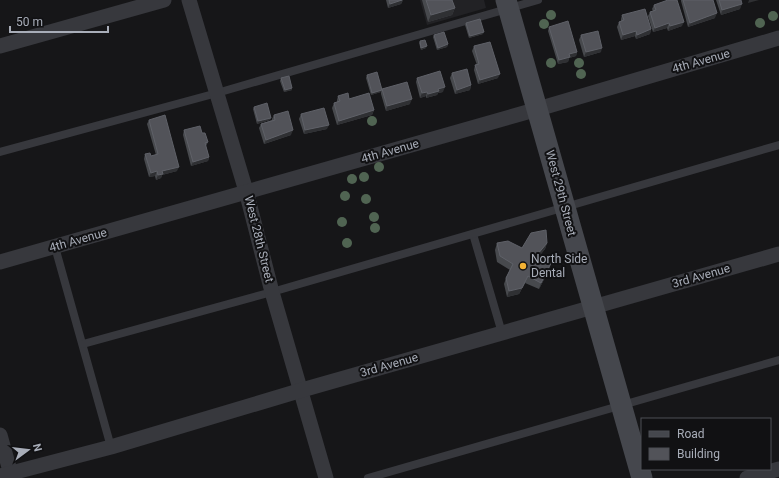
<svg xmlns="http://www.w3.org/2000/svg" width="779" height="478" font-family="Roboto,sans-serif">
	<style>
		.built { fill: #222225 }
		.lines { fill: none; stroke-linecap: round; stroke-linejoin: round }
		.lane { stroke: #37383d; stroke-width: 8 }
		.street { stroke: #37383d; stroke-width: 15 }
		.secondary { stroke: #45474d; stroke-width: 21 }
		.tree { fill: #506452 }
		.wall { fill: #47494d }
		.shaded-wall { fill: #2f3033 }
		.building { fill: #525359; stroke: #5f6168 }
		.poi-dot { fill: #f2b134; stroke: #111113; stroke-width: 1.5 }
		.labels { text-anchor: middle; stroke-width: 4; stroke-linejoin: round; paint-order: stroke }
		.street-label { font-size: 12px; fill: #a8adb8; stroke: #111113 }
		.poi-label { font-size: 12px; fill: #a8adb8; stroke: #111113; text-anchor: start }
	</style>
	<rect width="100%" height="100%" fill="#161618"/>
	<path class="built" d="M420,0H484L486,8L427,25Z"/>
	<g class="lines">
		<g class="lane">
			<path d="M0,152L217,93L538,0"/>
			<path d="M473,234L502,333"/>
			<path d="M55,247L111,447"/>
			<path d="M83,344L272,292L779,145"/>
			<path d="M368,478L779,360"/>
		</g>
		<g class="street">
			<path d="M189,0L246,191L272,292L326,478"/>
			<path d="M0,46L164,0"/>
			<path d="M0,262L538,109L779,38"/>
			<path d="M0,435L12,478"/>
			<path d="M0,476L111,447L302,390L779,254"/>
			<path d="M747,478L779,469"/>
		</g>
		<path class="secondary" d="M506,0L642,478"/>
	</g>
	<g class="tree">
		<circle cx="551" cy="15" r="5"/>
		<circle cx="773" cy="16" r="5"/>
		<circle cx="760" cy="23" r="5"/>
		<circle cx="544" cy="24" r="5"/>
		<circle cx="551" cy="63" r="5"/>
		<circle cx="579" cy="63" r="5"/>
		<circle cx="581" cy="74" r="5"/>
		<circle cx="372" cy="121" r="5"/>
		<circle cx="379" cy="167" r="5"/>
		<circle cx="364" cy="177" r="5"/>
		<circle cx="352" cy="179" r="5"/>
		<circle cx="345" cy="196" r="5"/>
		<circle cx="366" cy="199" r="5"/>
		<circle cx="374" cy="217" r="5"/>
		<circle cx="342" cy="222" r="5"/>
		<circle cx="375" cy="228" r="5"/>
		<circle cx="347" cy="243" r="5"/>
	</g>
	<g class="wall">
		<path d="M386,0H403L401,4L388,8Z"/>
		<path d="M422,0H452L455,8L452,15L428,22Z"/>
		<path d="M681,0H713L715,18L688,27L681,1Z"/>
		<path d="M716,0H741L740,9L721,15Z"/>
		<path d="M654,5L682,26L668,31L667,28L653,32L648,16L650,12L653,11L652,9Z"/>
		<path d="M622,15L651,29L650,34L636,39L635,36L621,40L617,27L619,22L621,21V19Z"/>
		<path d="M466,23L483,34L469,38L465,25Z"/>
		<path d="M549,27L577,52L576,56L569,58L568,62L558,64L548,31Z"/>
		<path d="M434,35L448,44L447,47L437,50L433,37Z"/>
		<path d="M581,35L601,52L584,57L579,40Z"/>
		<path d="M420,41L426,48L421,50L419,43Z"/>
		<path d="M474,46L498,78L478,84L474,70L475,65H477L472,51Z"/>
		<path d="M452,73L471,85L470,90L455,94L450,78Z"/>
		<path d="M367,75L382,90L410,104L386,111L381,94V92L371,95L366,78Z"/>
		<path d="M281,78L292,88V90L284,92L280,81Z"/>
		<path d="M417,78L443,92L438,93L437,95L426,98V96L420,98L416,82Z"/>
		<path d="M338,96L349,99L374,110L372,115L337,125L332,108L334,103L337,102V100Z"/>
		<path d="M254,107L270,120L257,124L253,109Z"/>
		<path d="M301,114L327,129L304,134L299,119Z"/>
		<path d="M274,115L291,135L264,144L259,128L261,124L272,120V119Z"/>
		<path d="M149,120L177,171L162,175L161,178L156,180L155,176L149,177L144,159L145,154L151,156L156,155L147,124Z"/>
		<path d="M184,130L202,133L208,142L206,146L209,157L208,161L191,166L183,135Z"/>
		<path d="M497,243L522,248L547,243L545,249L539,256L551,263L549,270L539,289L525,283L519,294L507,297L504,284L506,278L510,270L497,262L495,250Z"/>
	</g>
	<g class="shaded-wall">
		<path d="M402,0H403L401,4L388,8L390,4Z"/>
		<path d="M749,0H759L748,3Z"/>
		<path d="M742,4L740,9L721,15L722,10Z"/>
		<path d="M455,8L452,15L428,22L431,15Z"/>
		<path d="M717,13L715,18L688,27L690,23Z"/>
		<path d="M684,22L682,26L668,31L670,26Z"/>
		<path d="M669,23L667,28L653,32L655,28Z"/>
		<path d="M651,29L650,34L636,39L637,35Z"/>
		<path d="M636,31L635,36L621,40L623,35Z"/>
		<path d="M484,32L483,34L469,38L470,36Z"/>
		<path d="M448,44L447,47L437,50L438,48Z"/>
		<path d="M427,46L426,48L421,50V48Z"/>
		<path d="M602,48L601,52L584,57L586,52Z"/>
		<path d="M577,52L576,56L569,58L568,62L558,64L559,60L569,54Z"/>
		<path d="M500,74L498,78L478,84L480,80Z"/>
		<path d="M471,85L470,90L455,94L457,90Z"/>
		<path d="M445,87L443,92L438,93L437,95L426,98L428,94L438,89Z"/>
		<path d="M292,88V90L284,92L285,90Z"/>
		<path d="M382,90L381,92L371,95L372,93Z"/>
		<path d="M427,92L426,96L420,98L422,93Z"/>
		<path d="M412,99L410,104L386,111L387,106Z"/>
		<path d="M374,110L372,115L337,125L339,121Z"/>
		<path d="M271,118L270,120L257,124L258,121Z"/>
		<path d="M329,125L327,129L304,134L305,130Z"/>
		<path d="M293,130L291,135L264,144L266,140Z"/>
		<path d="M209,157L208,161L191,166L193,162Z"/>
		<path d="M179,167L177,171L162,175L161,178L156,180L158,175L162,171Z"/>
		<path d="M157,171L155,176L149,177L151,173Z"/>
		<path d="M547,243L545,249L535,262L537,255Z"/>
		<path d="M551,263L549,270L539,289L541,283Z"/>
		<path d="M528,276L525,283L519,294L507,297L509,291Z"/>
	</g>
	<g class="building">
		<path d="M389,0H402L390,4Z"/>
		<path d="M426,0H452L455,8L431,15Z"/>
		<path d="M668,0H677L684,22L670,26L669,23L655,28L650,12L656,10L654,5Z"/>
		<path d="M683,0H713L717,13L690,23Z"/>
		<path d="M719,0H741L742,4L722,10Z"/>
		<path d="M645,9L651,29L637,35L636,31L623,35L619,22L624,20L622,15Z"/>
		<path d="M480,19L484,32L470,36L466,23Z"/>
		<path d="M568,21L577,52L569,54L570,57L559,60L549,27Z"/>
		<path d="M598,31L602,48L586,52L581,35Z"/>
		<path d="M444,32L448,44L438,48L434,35Z"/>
		<path d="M425,40L427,46L421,48L420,41Z"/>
		<path d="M490,42L500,74L480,80L475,65L479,64L474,46Z"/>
		<path d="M467,69L471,85L457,90L452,73Z"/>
		<path d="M440,71L445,87L438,89L439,91L428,94L427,92L422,93L417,78Z"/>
		<path d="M377,72L382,90L372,93L367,75Z"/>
		<path d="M289,76L292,88L285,90L281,78Z"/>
		<path d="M407,82L412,99L387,106L382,89Z"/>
		<path d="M348,93L349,99L369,93L374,110L339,121L334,103L340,101L338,96Z"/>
		<path d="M267,103L271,118L258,121L254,107Z"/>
		<path d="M324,108L329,125L305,130L301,114Z"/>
		<path d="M288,111L293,130L266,140L261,124L275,120L274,115Z"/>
		<path d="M165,115L179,167L162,171L163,174L158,175L157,171L151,173L145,154L150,153L151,156L158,154L149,120Z"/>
		<path d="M200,126L202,133H205L208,142L205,143L209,157L193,162L184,130Z"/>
		<path d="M546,230L547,243L537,255L551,263L541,283L528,276L522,288L509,291L506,278L513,264L500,256L497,243L508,241L522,248L531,233Z"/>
	</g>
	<circle class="poi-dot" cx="523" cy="266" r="4"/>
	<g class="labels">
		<g class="street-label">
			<text transform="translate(701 61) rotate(-16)" y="4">4th Avenue</text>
			<text transform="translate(390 151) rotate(-16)" y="4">4th Avenue</text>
			<text transform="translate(561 193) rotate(75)" y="4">West 29th Street</text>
			<text transform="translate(259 239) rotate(76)" y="4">West 28th Street</text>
			<text transform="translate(78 240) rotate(-16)" y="4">4th Avenue</text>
			<text transform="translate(701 276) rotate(-16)" y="4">3rd Avenue</text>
			<text transform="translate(389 365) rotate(-16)" y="4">3rd Avenue</text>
		</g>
		<g class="poi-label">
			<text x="531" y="263">North Side<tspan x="531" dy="14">Dental</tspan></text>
		</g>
	</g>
	<rect x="641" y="418" width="130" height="52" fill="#111113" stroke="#4d4f55"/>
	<rect x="649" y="431" width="20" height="6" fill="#45474d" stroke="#4d4f55"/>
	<text x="677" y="438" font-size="12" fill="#a8adb8">Road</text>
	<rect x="649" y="448" width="20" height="12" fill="#525359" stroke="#4d4f55"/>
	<text x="677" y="458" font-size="12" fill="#a8adb8">Building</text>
	<g transform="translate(28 450) rotate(75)" stroke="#111113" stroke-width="3" paint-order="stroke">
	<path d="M0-3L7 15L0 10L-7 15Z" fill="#a8adb8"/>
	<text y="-6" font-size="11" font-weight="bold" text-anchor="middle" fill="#a8adb8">N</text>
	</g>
	<path d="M10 26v6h98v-6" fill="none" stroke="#a8adb8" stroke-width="2"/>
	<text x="16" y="26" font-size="12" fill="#a8adb8" stroke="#111113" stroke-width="3" paint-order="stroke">50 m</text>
</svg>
